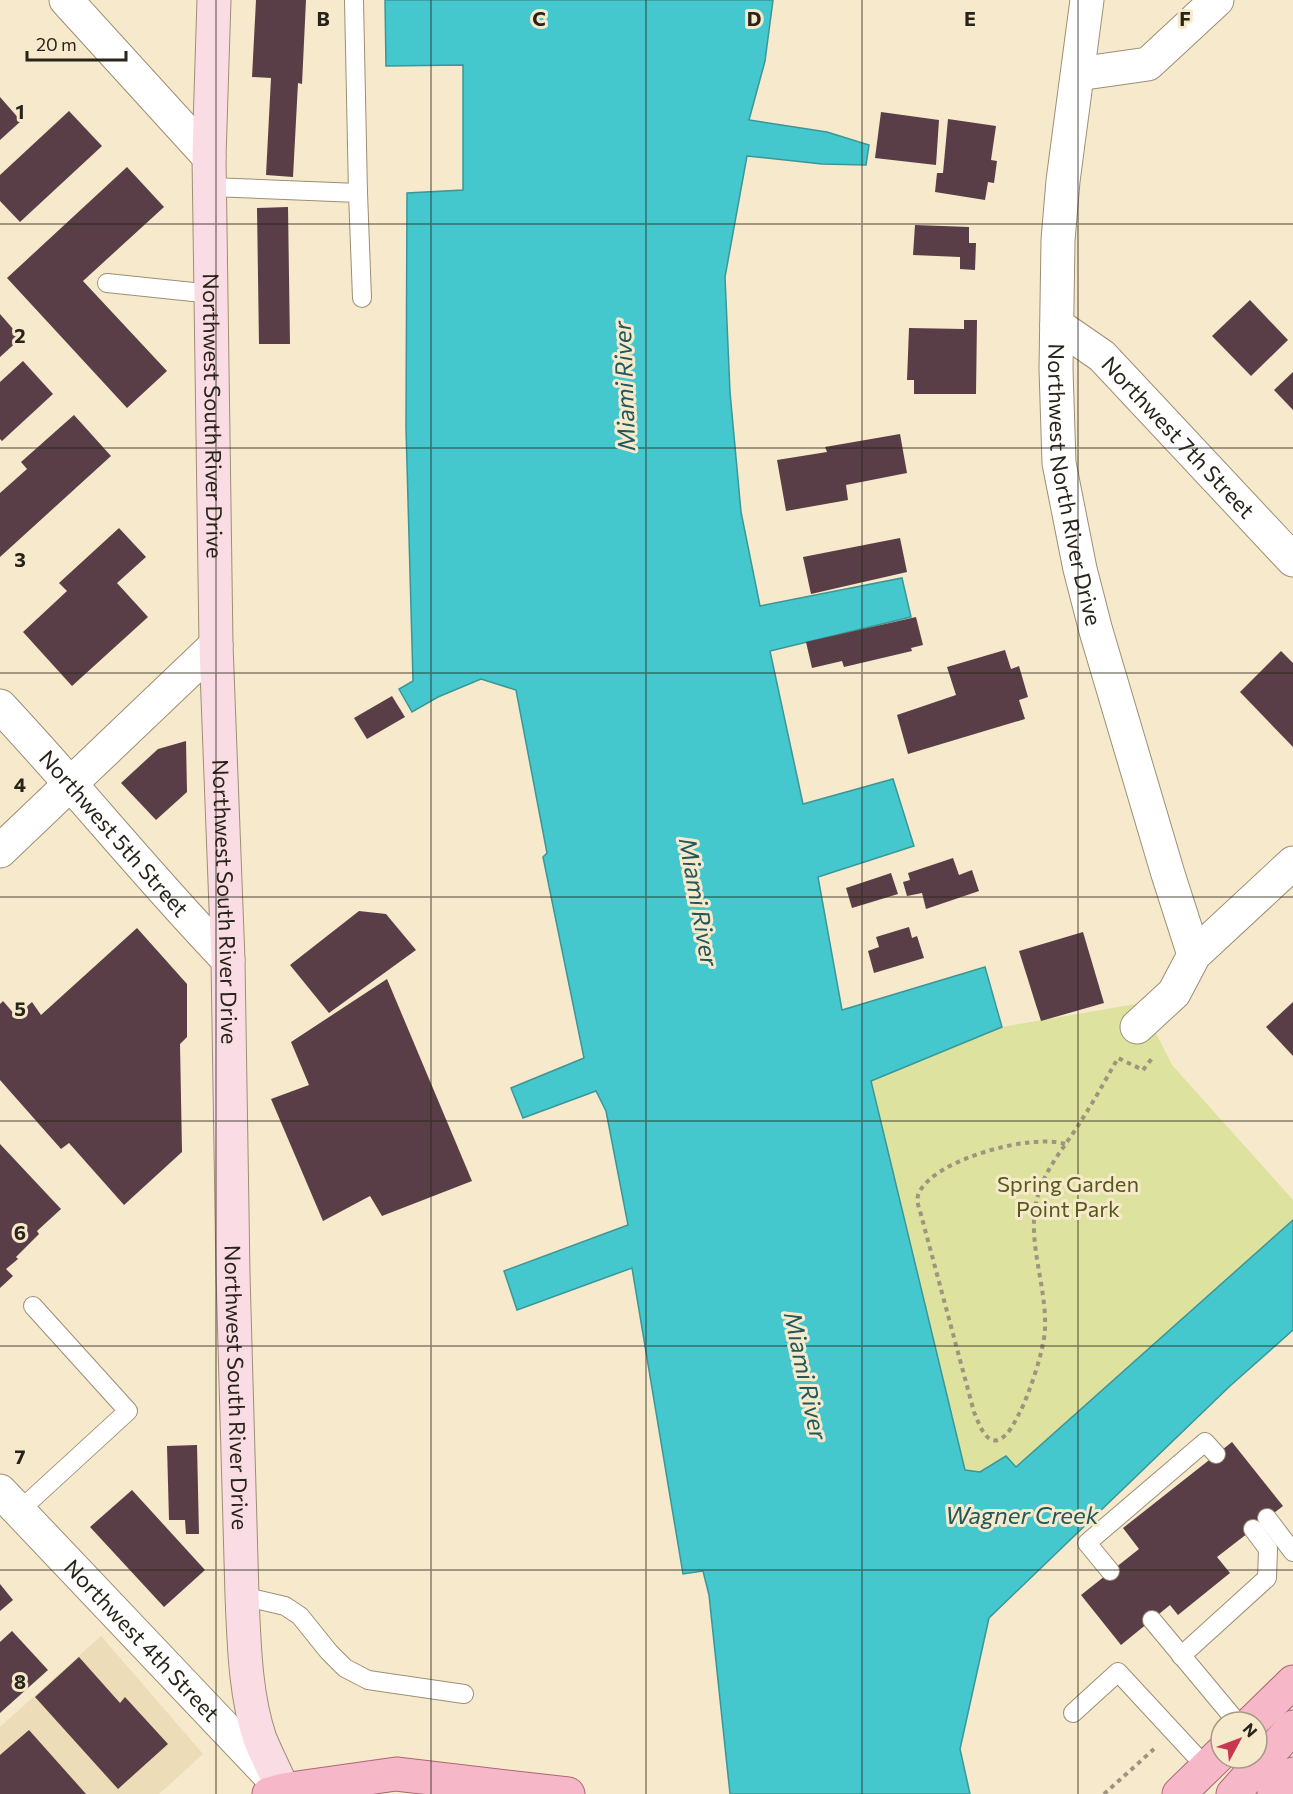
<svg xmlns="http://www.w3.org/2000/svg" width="1293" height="1794" font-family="Commissioner,sans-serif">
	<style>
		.built { fill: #eddcb8 }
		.green { fill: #dde29f }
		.water { fill: #44c7cd; stroke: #3c9697; stroke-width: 1.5 }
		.building { fill: #593e47 }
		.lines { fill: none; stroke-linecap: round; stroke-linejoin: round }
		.lane-casing { stroke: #9c8f75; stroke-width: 20 }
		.street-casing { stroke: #9c8f75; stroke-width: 35 }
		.secondary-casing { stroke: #9c8f75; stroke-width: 35 }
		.primary-casing { stroke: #aa6674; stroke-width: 35 }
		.path { stroke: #9e947f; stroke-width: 4; stroke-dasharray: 4.5 4.5; stroke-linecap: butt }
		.lane { stroke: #fff; stroke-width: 18 }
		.street { stroke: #fff; stroke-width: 33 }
		.secondary { stroke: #fadce4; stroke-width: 33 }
		.primary { stroke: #f6b8c9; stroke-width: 33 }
		.grid { fill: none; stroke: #292419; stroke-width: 1.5; stroke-opacity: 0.55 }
		.labels { text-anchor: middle; stroke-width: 6; stroke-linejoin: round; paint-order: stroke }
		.street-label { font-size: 22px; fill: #292419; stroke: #f7e9cc }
		.park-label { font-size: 22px; fill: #565918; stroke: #f7e9cc }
		.water-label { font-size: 24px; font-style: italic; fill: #22585b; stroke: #f7e9cc }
		.grid-label { font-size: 20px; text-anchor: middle; font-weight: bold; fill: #292419; stroke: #f7e9cc; stroke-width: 6; stroke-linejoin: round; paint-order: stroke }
	</style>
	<rect width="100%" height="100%" fill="#f7e9cc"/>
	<path class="built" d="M101,1636L203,1754L159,1794H11L0,1782V1727Z"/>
	<path class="green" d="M1141,1003L1172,1065L1293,1200V1220L1016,1467L1006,1457L980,1472L965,1470L871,1081L1002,1027Z"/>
	<path class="water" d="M385,0H773L765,61L749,120L827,132L869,145L866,165L822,164L747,156L725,277L730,392L741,512L760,606L902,578L911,617L770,651L803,804L893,779L914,846L818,877L842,1010L985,967L1002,1027L871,1081L965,1470L980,1472L1006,1456L1016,1467L1293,1220V1330L1230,1386L989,1618L960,1749L970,1794H730L709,1595L703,1571L683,1574L632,1268L517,1310L504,1271L628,1225L606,1111L596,1091L523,1118L511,1088L584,1058L543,857L547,853L516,690L481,679L438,697L412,712L399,689L413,681L406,428L407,193L463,190V65L386,66Z"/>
	<g class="building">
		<path d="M256,0H306L302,84L298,83L293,177L266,175L271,78L252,77Z"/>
		<path d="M0,97L21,121L0,140Z"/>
		<path d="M69,111L102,146L20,222L0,201V175Z"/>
		<path d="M881,112L939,120L936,165L875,158Z"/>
		<path d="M948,119L996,126L991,160L997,161L994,183L988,182L985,200L935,192L937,173H943Z"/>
		<path d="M127,167L164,207L83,281L167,371L127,408L7,278Z"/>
		<path d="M288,207L290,344H259L257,208Z"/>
		<path d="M915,225L969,227V243H976L975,270L960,269V257L913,255Z"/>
		<path d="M1250,300L1288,340L1251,376L1212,336Z"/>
		<path d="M0,314L21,338L0,357Z"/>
		<path d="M964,320H977L976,394H914V380H907L909,328L964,329Z"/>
		<path d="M23,361L53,394L2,441L0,439V382Z"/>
		<path d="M1293,372V410L1274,390Z"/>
		<path d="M74,415L111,456L0,557V493L27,469L21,462Z"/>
		<path d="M900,434L907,473L846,485L848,500L786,511L777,460L827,452L825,447Z"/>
		<path d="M119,528L146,557L117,583L148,617L72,686L23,632L67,591L59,583Z"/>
		<path d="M900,538L907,572L811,594L803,557Z"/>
		<path d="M916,617L923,645L911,648L912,651L844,667L842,661L812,668L806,642Z"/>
		<path d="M1005,650L1011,669L1019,666L1028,697L1019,700L1025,719L908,754L897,715L956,695L947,667Z"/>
		<path d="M1281,651L1293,663V747L1240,692Z"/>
		<path d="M392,696L405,717L367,739L354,718Z"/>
		<path d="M186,741L187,792L156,820L121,783L158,749Z"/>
		<path d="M953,858L959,875L972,870L979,891L926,909L922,893L907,896L903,882L910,880L908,873Z"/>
		<path d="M891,873L898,894L852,908L846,888Z"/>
		<path d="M359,911L386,914L416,950L329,1013L290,965Z"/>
		<path d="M909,927L912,938L917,936L924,958L874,973L868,951L879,947L876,937Z"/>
		<path d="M137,928L187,984V1037L180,1044L182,1152L124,1205L69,1143L61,1149L0,1080V1004L3,1001L16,1016L32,1002L41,1015Z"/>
		<path d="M1083,932L1104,1003L1041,1021L1019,951Z"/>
		<path d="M387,979L472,1181L382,1216L370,1196L323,1221L271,1099L309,1085L291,1042Z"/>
		<path d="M1293,1002V1056L1266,1027Z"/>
		<path d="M0,1144L61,1209L37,1231L39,1234L16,1257L18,1259L6,1269L13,1276L0,1288Z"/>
		<path d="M1232,1442L1283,1506L1217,1557L1230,1573L1178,1615L1170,1605L1121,1645L1081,1595L1139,1549L1123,1528Z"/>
		<path d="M197,1445L199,1534H186L185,1520H169L167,1446Z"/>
		<path d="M132,1490L205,1570L164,1607L90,1527Z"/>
		<path d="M0,1584L13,1600L0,1611Z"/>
		<path d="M12,1631L48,1670L0,1713V1642Z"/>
		<path d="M79,1657L120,1703L125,1697L168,1744L118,1789L35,1697Z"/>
		<path d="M29,1730L86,1794H0V1755Z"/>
	</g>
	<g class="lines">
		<defs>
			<g id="lane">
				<path d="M354,0L358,193"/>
				<path d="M210,187L358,193L362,298"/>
				<path d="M107,283L212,294"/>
				<path d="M19,1511L128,1411L33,1306"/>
				<path d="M1267,1518L1293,1552"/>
				<path d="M1110,1571L1087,1543L1205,1442L1216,1454"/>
				<path d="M242,1596L285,1606L300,1616L329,1652L345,1668L368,1680L464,1694"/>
				<path d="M1152,1620L1237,1722"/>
				<path d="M1181,1656L1267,1578L1268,1549L1253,1529"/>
				<path d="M1073,1713L1118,1672L1206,1767"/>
			</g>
			<g id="street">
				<path d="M66,0L209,157"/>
				<path id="s1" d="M1087,0L1063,181L1058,240L1056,369L1059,463L1080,569L1096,631L1168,874L1194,955"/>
				<path d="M1078,74L1148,64L1217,0"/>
				<path id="s2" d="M1057,325L1102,356L1293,560"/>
				<path id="s3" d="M0,706C78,789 149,878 228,960"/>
				<path d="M0,851L216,645"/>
				<path d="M1137,1027L1174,993L1194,955L1293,863"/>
				<path id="s4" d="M0,1491L278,1784"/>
			</g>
			<g id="secondary">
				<path id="s5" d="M214,0L209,157L216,645L228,960L233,1274L242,1596C244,1642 245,1695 260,1739C267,1756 276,1773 283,1790L287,1794"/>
			</g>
			<g id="primary">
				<path d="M1252,1722L1293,1682"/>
				<path d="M269,1794L283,1790L396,1774L568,1794"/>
				<path d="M1179,1794L1221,1753"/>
				<path d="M1233,1794L1293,1727"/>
				<path d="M1274,1794L1293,1774"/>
			</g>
		</defs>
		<use href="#lane" class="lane-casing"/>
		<use href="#street" class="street-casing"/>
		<use href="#secondary" class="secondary-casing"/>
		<use href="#primary" class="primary-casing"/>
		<g class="path">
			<path d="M1065,1144C1033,1133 934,1159 919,1193C916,1199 918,1205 920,1211L974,1412C978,1421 985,1444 998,1440C1009,1436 1015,1421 1020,1412C1030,1392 1044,1350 1045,1329C1047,1283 1024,1237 1039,1192C1047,1166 1067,1144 1081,1121C1094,1101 1106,1079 1118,1058L1143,1070L1153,1057"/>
			<path d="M1104,1794L1154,1749"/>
		</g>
		<use href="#lane" class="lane"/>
		<use href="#street" class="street"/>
		<use href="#secondary" class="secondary"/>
		<use href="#primary" class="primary"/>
	</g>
	<path class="grid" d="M216,0V1794M431,0V1794M646,0V1794M862,0V1794M1078,0V1794M0,224H1293M0,448H1293M0,673H1293M0,897H1293M0,1121H1293M0,1346H1293M0,1570H1293"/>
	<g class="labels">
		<g class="street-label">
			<text dy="8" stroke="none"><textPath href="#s5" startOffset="416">Northwest South River Drive</textPath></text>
			<text dy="8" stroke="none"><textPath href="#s2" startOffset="166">Northwest 7th Street</textPath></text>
			<text dy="8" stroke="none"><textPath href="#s1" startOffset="488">Northwest North River Drive</textPath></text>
			<text dy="8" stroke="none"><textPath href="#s3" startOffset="171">Northwest 5th Street</textPath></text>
			<text dy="8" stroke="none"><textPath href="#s5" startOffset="902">Northwest South River Drive</textPath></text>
			<text dy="8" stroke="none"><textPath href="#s5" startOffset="1388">Northwest South River Drive</textPath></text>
			<text dy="8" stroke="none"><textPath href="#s4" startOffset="206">Northwest 4th Street</textPath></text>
		</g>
		<g class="park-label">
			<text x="1068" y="1192">Spring Garden<tspan x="1068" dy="25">Point Park</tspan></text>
		</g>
		<g class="water-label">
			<text transform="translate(625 386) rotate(-92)" y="8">Miami River</text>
			<text transform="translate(698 902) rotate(80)" y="8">Miami River</text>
			<text transform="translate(805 1376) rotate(78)" y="8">Miami River</text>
			<text x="1022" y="1524">Wagner Creek</text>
		</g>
	</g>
	<g class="grid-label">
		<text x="323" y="26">B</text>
		<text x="539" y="26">C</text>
		<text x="754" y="26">D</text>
		<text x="970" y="26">E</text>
		<text x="1185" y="26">F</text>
		<text x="20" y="119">1</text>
		<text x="20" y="343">2</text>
		<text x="20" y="567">3</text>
		<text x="20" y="792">4</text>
		<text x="20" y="1016">5</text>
		<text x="20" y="1240">6</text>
		<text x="20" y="1464">7</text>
		<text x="20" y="1689">8</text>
	</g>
	<g transform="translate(1239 1740) rotate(49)"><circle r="28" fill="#f7e9cc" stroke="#a59a84" stroke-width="1.5"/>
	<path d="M0-4.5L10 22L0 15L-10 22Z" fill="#c73750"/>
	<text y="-9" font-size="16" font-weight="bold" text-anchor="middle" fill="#292419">N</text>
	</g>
	<path d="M27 51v9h99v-9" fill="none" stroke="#292419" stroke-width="3"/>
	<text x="36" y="51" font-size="18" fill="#292419" stroke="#f7e9cc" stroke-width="4.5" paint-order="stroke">20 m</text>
</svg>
